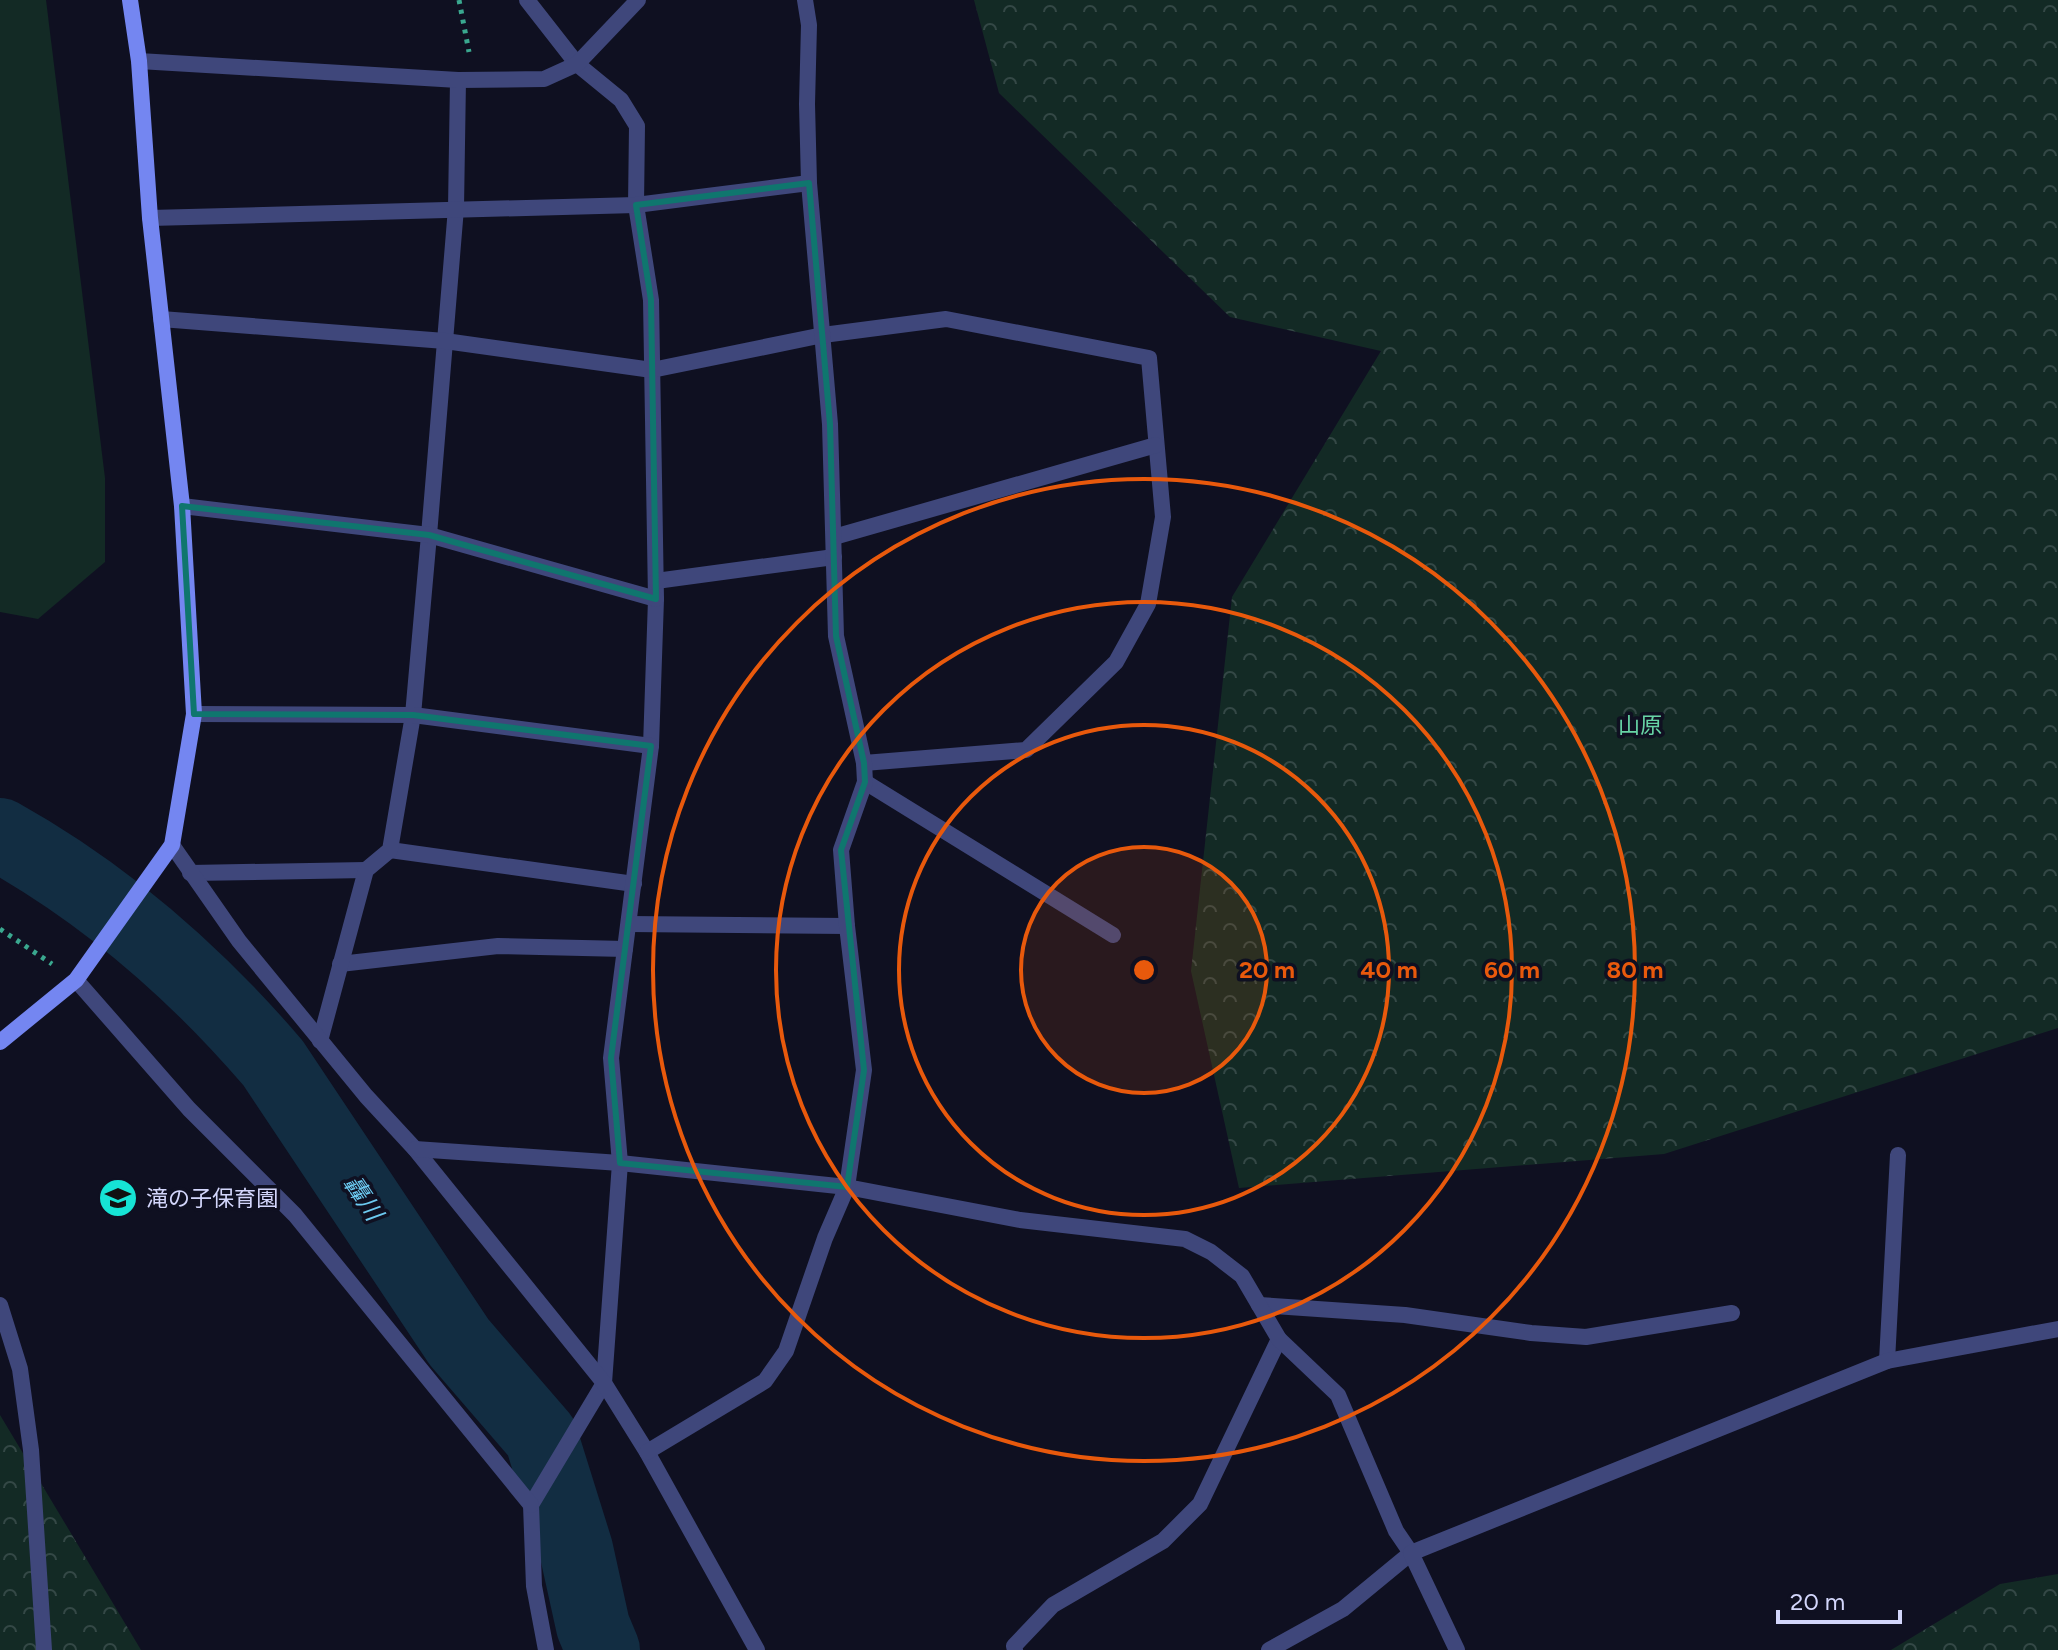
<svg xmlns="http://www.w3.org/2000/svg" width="2058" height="1650" font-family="Figtree,'Noto Sans JP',sans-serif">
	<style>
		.forest { fill: url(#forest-crowns) }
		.pitch { fill: #132a25 }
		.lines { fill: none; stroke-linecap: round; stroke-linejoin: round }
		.river { stroke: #122d42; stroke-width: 74 }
		.path { stroke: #3aa88f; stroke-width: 5; stroke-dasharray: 4 6; stroke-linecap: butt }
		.lane { stroke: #3f477b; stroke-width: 16 }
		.street { stroke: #3f477b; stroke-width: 16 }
		.secondary { stroke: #7486f1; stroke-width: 16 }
		.marked { fill: none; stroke: #0f766e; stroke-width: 6; stroke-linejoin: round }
		.ring { fill: none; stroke: #e8590c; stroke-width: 4 }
		.labels { text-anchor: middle; stroke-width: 7; stroke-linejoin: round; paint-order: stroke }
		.park-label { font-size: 22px; fill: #67d4a5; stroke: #0f1021 }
		.poi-label { font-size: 22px; fill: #d3d6fb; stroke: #0f1021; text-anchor: start }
		.water-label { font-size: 24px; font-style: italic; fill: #6ccaf1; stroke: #0f1021 }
		.centre { fill: #e8590c; stroke: #0f1021; stroke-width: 4 }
		.ring-label { font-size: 24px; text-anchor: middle; font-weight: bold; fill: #e8590c; stroke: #0f1021; stroke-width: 7; stroke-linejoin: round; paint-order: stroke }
	</style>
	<defs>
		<pattern id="forest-crowns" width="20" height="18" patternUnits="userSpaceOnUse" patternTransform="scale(2)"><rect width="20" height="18" fill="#132a25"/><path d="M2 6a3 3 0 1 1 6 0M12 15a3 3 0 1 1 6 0" fill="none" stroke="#344846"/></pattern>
	</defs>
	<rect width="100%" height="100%" fill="#0f1021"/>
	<g class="forest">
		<path d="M974,0H2058V1028L1664,1154L1239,1188L1191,971L1232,597L1381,351L1230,317L999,93Z"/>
		<path d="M0,1415L141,1650H0Z"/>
		<path d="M2058,1574V1650H1891L2000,1584Z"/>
	</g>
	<path class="pitch" d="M0,0H46L105,478V562L38,619L0,612Z"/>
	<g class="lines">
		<path class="river" d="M0,835C104,893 195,972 273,1063L459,1342L541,1437L576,1549L593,1626L603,1650"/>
		<g class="path">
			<path d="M459,0L469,52"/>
			<path d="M0,929L52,964"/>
		</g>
		<g class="lane">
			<path d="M823,335L946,319L1149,358L1163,517L1148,604L1116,662L1026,750L864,763"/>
			<path d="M390,850L634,884"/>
			<path d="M190,873L366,870"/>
			<path d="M340,964L498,946L625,949"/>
			<path d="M320,1041L366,870L390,850L413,715L429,535L456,208L458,80"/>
			<path d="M1259,1305L1405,1315L1531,1333L1586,1337L1732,1313"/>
			<path d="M1015,1650L1014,1646L1053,1605L1163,1541L1200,1504L1279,1339"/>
		</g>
		<g class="street">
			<path d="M527,0L577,64L621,100L637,126L636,205L651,300L656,599L651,746L611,1058L620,1163L604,1383L531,1505L534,1586L546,1650"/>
			<path d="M139,61L458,80L544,79L577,64L638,0"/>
			<path d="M150,218L636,205L809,183"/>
			<path d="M161,319L445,341L652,370L823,335"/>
			<path d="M182,506L429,535L656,599"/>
			<path d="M834,537L1156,445"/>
			<path d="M656,581L834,557"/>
			<path d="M194,714L413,715L651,746"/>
			<path d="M865,782L1113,935"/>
			<path d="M172,845L239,941L366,1096L415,1149L604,1383L647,1452L757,1650"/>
			<path d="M629,924L847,926"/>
			<path d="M76,980L189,1109L295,1215L531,1505"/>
			<path d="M415,1149L620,1163L847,1187L1020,1220L1185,1239L1211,1252L1242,1276L1279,1339L1338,1395L1396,1531L1411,1553L1343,1609L1269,1650"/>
			<path d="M0,1305L20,1369L31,1450L44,1650"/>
			<path d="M1887,1361L1898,1155"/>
			<path d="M647,1452L765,1381L786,1351L825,1238L847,1187L864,1070L847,926L841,850L865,782L864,763L836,636L830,424L809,183L807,104L809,25L805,0"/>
			<path d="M1457,1650L1411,1553L1887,1361L2058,1329"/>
		</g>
		<path class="secondary" d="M0,1042L76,980L172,845L194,714L182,506L150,218L139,61L130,0"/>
	</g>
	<path class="marked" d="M809,183L830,424L836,636L864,763L865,782L841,850L864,1070L847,1187L620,1163L611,1058L651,746L413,715L194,714L182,506L429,535L656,599L651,300L636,205Z"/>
	<circle cx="1144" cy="970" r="123" fill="#e8590c" fill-opacity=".12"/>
	<g class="ring">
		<circle cx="1144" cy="970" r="123"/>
		<circle cx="1144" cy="970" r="245"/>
		<circle cx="1144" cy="970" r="368"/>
		<circle cx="1144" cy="970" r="491"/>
	</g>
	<defs>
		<symbol id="school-disc" viewBox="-11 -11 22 22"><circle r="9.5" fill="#16e4d5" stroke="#0f1021"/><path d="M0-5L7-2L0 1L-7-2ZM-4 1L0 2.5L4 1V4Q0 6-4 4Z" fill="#111"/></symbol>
	</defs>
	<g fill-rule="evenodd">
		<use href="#school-disc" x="96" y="1176" width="44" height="44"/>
	</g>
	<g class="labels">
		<g class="park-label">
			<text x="1640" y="733">山原</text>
		</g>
		<g class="poi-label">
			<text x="146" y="1206">滝の子保育園</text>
		</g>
		<g class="water-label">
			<text transform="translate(363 1198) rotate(56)" y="8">轟川</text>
		</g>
	</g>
	<circle cx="1144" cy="970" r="12" class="centre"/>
	<g class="ring-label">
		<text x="1267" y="978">20 m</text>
		<text x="1389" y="978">40 m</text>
		<text x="1512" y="978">60 m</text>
		<text x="1635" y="978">80 m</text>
	</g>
	<path d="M1778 1610v12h122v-12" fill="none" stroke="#d3d6fb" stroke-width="4"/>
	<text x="1790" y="1610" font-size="24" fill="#d3d6fb" stroke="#0f1021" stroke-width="6" paint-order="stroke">20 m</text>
</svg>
